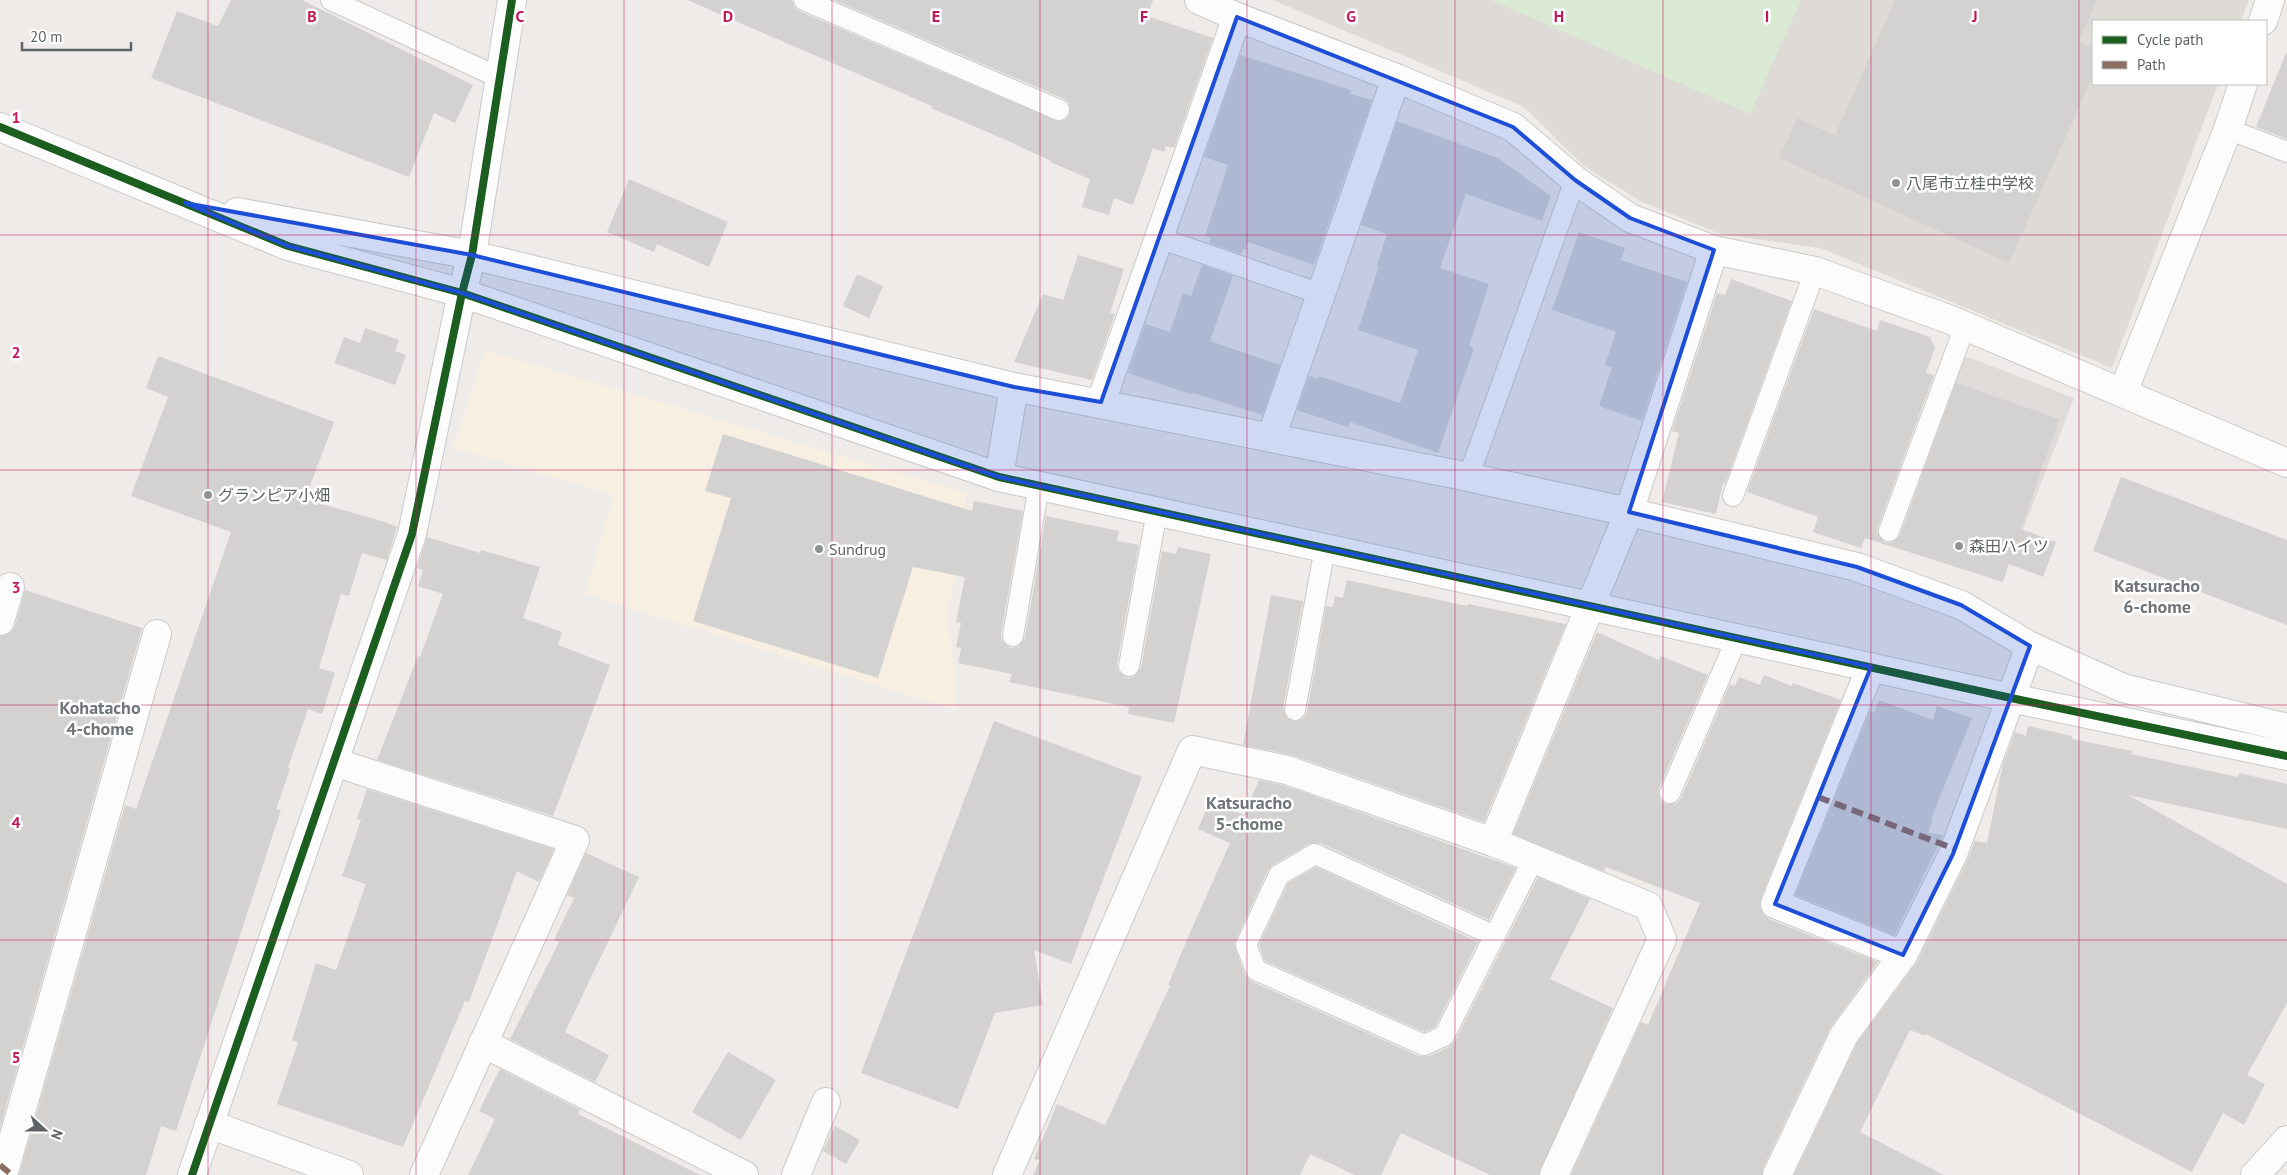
<svg xmlns="http://www.w3.org/2000/svg" width="2287" height="1175" font-family="'PT Sans','Noto Sans JP',sans-serif">
	<style>
		.commercial { fill: #f7efe2 }
		.industrial { fill: #dedbd8 }
		.education { fill: #dedbd6 }
		.green { fill: #d9e9d4 }
		.building { fill: #d4d2d1 }
		.lines { fill: none; stroke-linecap: round; stroke-linejoin: round }
		.service-casing { stroke: #cacaca; stroke-width: 22 }
		.minor-casing { stroke: #cacaca; stroke-width: 30 }
		.tertiary-casing { stroke: #cacaca; stroke-width: 30 }
		.service { stroke: #fcfcfc; stroke-width: 20 }
		.minor { stroke: #fcfcfc; stroke-width: 28 }
		.tertiary { stroke: #fcfcfc; stroke-width: 28 }
		.quiet { stroke: #8d6e63; stroke-width: 6; stroke-dasharray: 12 6; stroke-linecap: butt }
		.cycleway-casing { stroke: #fff; stroke-width: 11 }
		.cycleway { stroke: #1b5e20; stroke-width: 8 }
		.marked { fill: #1d4ed8; fill-opacity: 0.2; stroke: #1d4ed8; stroke-width: 4; stroke-linejoin: round }
		.grid { fill: none; stroke: #c2185b; stroke-width: 1; stroke-opacity: 0.55 }
		.poi-dot { fill: #909394; stroke: #fff; stroke-width: 2 }
		.labels { text-anchor: middle; stroke-width: 5; stroke-linejoin: round; paint-order: stroke }
		.poi-label { font-size: 16px; fill: #5e6366; stroke: #fff; text-anchor: start }
		.neighbourhood-label { font-size: 18px; font-weight: bold; fill: #6f7578; stroke: #fff }
		.grid-label { font-size: 16px; text-anchor: middle; font-weight: bold; fill: #c2185b; stroke: #fff; stroke-width: 5; stroke-linejoin: round; paint-order: stroke }
	</style>
	<rect width="100%" height="100%" fill="#eeebe8"/>
	<path class="commercial" d="M485,350L967,493L948,615L958,711L585,594L613,495L453,448Z"/>
	<path class="industrial" d="M1968,357L2074,398L2019,540L1912,504L1961,361Z"/>
	<path class="education" d="M1273,0H2249L2241,21H2093V84H2218L2112,368L1820,248L1720,234L1640,201L1584,166L1524,107Z"/>
	<path class="green" d="M1491,0H1801L1750,114Z"/>
	<g class="building">
		<path d="M231,0H302L473,85L455,123L434,113L409,177L151,78L177,11L218,26Z"/>
		<path d="M687,0H792L794,7L799,11L1060,122L1066,119L1070,114L1069,103L1064,99L834,0H1153L1147,16L1213,38L1174,148L1166,146L1164,152L1153,148L1133,205L1114,198L1109,215L1082,207L1090,179L1050,162L1051,161L1006,140L931,108L932,106Z"/>
		<path d="M1895,0H2097L2079,41L2093,48V76L2009,263L1779,158L1797,118L1835,135Z"/>
		<path d="M2286,53H2287V139L2256,127Z"/>
		<path d="M1240,55L1351,90L1350,94L1372,100L1314,265L1248,242L1246,250L1243,249L1241,254L1209,243L1211,238L1205,236L1228,165L1204,157Z"/>
		<path d="M1397,121L1498,158L1551,196L1542,221L1466,194L1440,268L1489,284L1469,346L1474,348L1438,453L1350,422L1348,427L1297,410L1309,376L1318,379L1319,376L1400,403L1418,350L1358,330L1379,266L1377,265L1387,234L1361,225Z"/>
		<path d="M629,179L728,222L709,267L657,244L654,252L607,232Z"/>
		<path d="M1579,232L1625,248L1621,260L1687,282L1642,421L1599,406L1612,367L1605,365L1616,332L1552,310Z"/>
		<path d="M1078,255L1124,269L1110,313L1115,314L1092,380L1014,362L1043,294L1063,300Z"/>
		<path d="M1202,265L1233,276L1210,341L1280,365L1263,415L1193,393V395L1128,373L1145,324L1170,332L1183,293L1191,296Z"/>
		<path d="M857,274L883,286L869,318L843,306Z"/>
		<path d="M1731,279L1792,301L1725,484L1723,483L1716,514L1662,502L1679,433L1672,431L1717,293L1725,295Z"/>
		<path d="M1814,309L1877,331L1880,320L1930,337L1935,347L1926,373L1934,375L1878,527L1877,533L1884,542L1891,543L1900,535L1956,383L2059,419L2021,529L2056,542L2043,577L2009,564L2003,582L1865,538L1861,548L1813,532L1818,517L1747,492Z"/>
		<path d="M365,328L399,340L395,351L406,355L395,385L334,363L344,337L360,343Z"/>
		<path d="M158,356L334,422L305,499L385,522L397,527L387,560L362,553L349,596L341,594L319,668L335,673L322,714L308,709L288,768L290,769L276,809L281,810L176,1131L161,1126L146,1175H19L125,805L136,809L231,532L131,496L168,397L146,388Z"/>
		<path d="M723,434L972,511L974,501L1023,511L1001,634L1002,641L1010,648L1018,647L1025,638L1046,516L1119,531L1117,541L1139,545L1117,664L1118,670L1126,678L1133,677L1141,668L1162,551L1176,554L1178,547L1211,554L1174,723L1128,714L1129,707L1009,682L1012,674L958,663L961,648L956,647L961,623L956,622L965,577L913,567L878,678L693,621L731,498L705,491Z"/>
		<path d="M2121,477L2287,540V625L2093,551Z"/>
		<path d="M427,537L480,553L481,550L540,567L523,618L562,632L558,645L610,665L553,816L377,760L418,656L420,657L443,594L418,586L423,570L417,568Z"/>
		<path d="M1347,580L1467,606L1468,604L1566,624L1484,822L1292,755L1243,745L1271,595L1303,601L1283,708L1288,719L1298,721L1304,718L1307,712L1326,606L1333,607L1335,596L1343,598Z"/>
		<path d="M25,590L142,628L0,1128V636L10,633L15,626Z"/>
		<path d="M1597,632L1659,660L1661,656L1708,675L1659,788L1660,800L1666,804L1677,803L1681,798L1730,684L1735,686L1739,677L1760,685L1764,675L1792,686L1793,683L1841,700L1761,898L1760,907L1763,914L1769,919L1878,962L1830,1028L1763,1168L1762,1175H1571L1641,1022L1648,1025L1700,903L1606,867L1604,871L1513,834Z"/>
		<path d="M1879,700L1933,720L1937,706L1972,718L1931,819L1933,820L1928,833L1943,835L1895,935L1795,895L1870,711L1874,713Z"/>
		<path d="M994,721L1142,777L1071,964L1034,950L1043,1005L995,1013L958,1109L861,1073Z"/>
		<path d="M2028,726L2072,736V739L2132,751L2131,754L2238,777L2239,773L2287,784V829L2128,795L2287,884V1003L2247,1075L2265,1084L2244,1125L2223,1113L2192,1172L1926,1034L1925,1036L1910,1030L1860,1132L1944,1175H1794L1857,1043L1917,962L1967,861L1975,841L1987,843L2003,764L2015,732L2026,736Z"/>
		<path d="M1259,780L1283,785L1516,868L1489,920L1320,843L1309,844L1273,865L1268,870L1234,944L1245,975L1251,981L1419,1056H1429L1449,1047L1455,1041L1538,877L1590,899L1550,979L1613,1008L1539,1175H1490L1401,1133L1381,1175H1355L1310,1154L1300,1175H1033L1040,1160L1034,1159L1057,1104L1105,1125L1170,986L1168,985L1192,928L1230,843L1198,829L1210,801L1244,815Z"/>
		<path d="M367,789L554,849L539,882L517,871L469,1002L465,1001L403,1147L277,1104L298,1042L292,1040L316,963L336,970L366,884L342,876L361,820L357,819Z"/>
		<path d="M586,853L639,877L565,1032L609,1055L595,1082L510,1039L559,942L554,940L574,898L567,895Z"/>
		<path d="M1316,867L1478,942L1435,1027L1424,1032L1265,961L1259,945L1288,883Z"/>
		<path d="M728,1052L776,1080L741,1140L692,1112Z"/>
		<path d="M500,1069L580,1110L578,1114L700,1175H468L495,1119L479,1111Z"/>
		<path d="M835,1126L860,1140L846,1164L823,1151Z"/>
	</g>
	<g class="lines">
		<defs>
			<g id="service">
				<path d="M331,0L500,78"/>
				<path d="M804,0L1059,110"/>
				<path d="M2228,129L2287,152"/>
				<path d="M1159,238L1321,294"/>
				<path d="M1468,478L1575,180"/>
				<path d="M1733,496L1815,271"/>
				<path d="M1889,531L1965,326"/>
				<path d="M1013,636L1039,486"/>
				<path d="M1129,666L1157,511"/>
				<path d="M1295,710L1325,548"/>
				<path d="M1670,793L1737,638"/>
				<path d="M1495,936L1315,854L1279,875L1246,945L1256,970L1424,1045L1444,1036L1534,858"/>
			</g>
			<g id="minor">
				<path d="M1199,0L1237,17L1396,78L1513,127L1575,180L1630,218L1714,250L1815,271L1951,320L2287,463"/>
				<path d="M2263,21L2270,0"/>
				<path d="M472,255L1014,387L1454,474L1629,512L1857,567L1961,605L2030,646L2123,688L2287,728"/>
				<path d="M2123,392L2228,129L2243,84"/>
				<path d="M1101,402L1237,17"/>
				<path d="M1271,438L1396,78"/>
				<path d="M999,477L1014,387"/>
				<path d="M0,621L10,587"/>
				<path d="M1871,667L1775,904L1903,955"/>
				<path d="M334,762L575,840L424,1175"/>
				<path d="M483,1043L744,1175"/>
				<path d="M209,1124L349,1175"/>
				<path d="M3,1175L157,634"/>
				<path d="M192,1175L412,534L462,293L999,477L2011,698L2287,756"/>
				<path d="M796,1175L826,1102"/>
				<path d="M1007,1175L1192,750L1287,770L1493,842"/>
				<path d="M1554,1175L1662,939L1648,906L1493,842L1629,512L1714,250"/>
				<path d="M1777,1175L1844,1035L1903,955L1953,854L2030,646"/>
				<path d="M2255,1175L2287,1140"/>
			</g>
			<g id="tertiary">
				<path d="M0,127L288,246L462,293L472,255L512,0"/>
				<path d="M237,212L472,255"/>
			</g>
		</defs>
		<use href="#service" class="service-casing"/>
		<use href="#minor" class="minor-casing"/>
		<use href="#tertiary" class="tertiary-casing"/>
		<use href="#service" class="service"/>
		<use href="#minor" class="minor"/>
		<use href="#tertiary" class="tertiary"/>
		<g class="quiet">
			<path d="M1818,797L1955,849"/>
			<path d="M0,1165L12,1175"/>
		</g>
		<defs>
			<g id="cycleway">
				<path d="M0,127L288,246L462,293L999,477L2011,698L2287,756"/>
				<path d="M192,1175L412,534L462,293L472,255L512,0"/>
			</g>
		</defs>
		<use href="#cycleway" class="cycleway-casing"/>
		<use href="#cycleway" class="cycleway"/>
	</g>
	<path class="marked" d="M1237,17L1513,127L1575,180L1630,218L1714,250L1629,512L1857,567L1961,605L2030,646L1953,854L1903,955L1775,904L1871,667L999,477L462,293L288,246L185,203L472,255L1014,387L1101,402Z"/>
	<path class="grid" d="M208,0V1175M416,0V1175M624,0V1175M832,0V1175M1040,0V1175M1247,0V1175M1455,0V1175M1663,0V1175M1871,0V1175M2079,0V1175M0,235H2287M0,470H2287M0,705H2287M0,940H2287"/>
	<g class="poi-dot">
		<circle cx="1896" cy="183" r="5"/>
		<circle cx="208" cy="495" r="5"/>
		<circle cx="1959" cy="546" r="5"/>
		<circle cx="819" cy="549" r="5"/>
	</g>
	<g class="labels">
		<g class="poi-label">
			<text x="1906" y="189">八尾市立桂中学校</text>
			<text x="218" y="501">グランピア小畑</text>
			<text x="1969" y="552">森田ハイツ</text>
			<text x="829" y="555">Sundrug</text>
		</g>
		<g class="neighbourhood-label">
			<text x="2157" y="592">Katsuracho<tspan x="2157" dy="21">6-chome</tspan></text>
			<text x="100" y="714">Kohatacho<tspan x="100" dy="21">4-chome</tspan></text>
			<text x="1249" y="809">Katsuracho<tspan x="1249" dy="21">5-chome</tspan></text>
		</g>
	</g>
	<g class="grid-label">
		<text x="312" y="22">B</text>
		<text x="520" y="22">C</text>
		<text x="728" y="22">D</text>
		<text x="936" y="22">E</text>
		<text x="1144" y="22">F</text>
		<text x="1351" y="22">G</text>
		<text x="1559" y="22">H</text>
		<text x="1767" y="22">I</text>
		<text x="1975" y="22">J</text>
		<text x="16" y="123">1</text>
		<text x="16" y="358">2</text>
		<text x="16" y="593">3</text>
		<text x="16" y="828">4</text>
		<text x="16" y="1063">5</text>
	</g>
	<rect x="2092" y="20" width="175" height="65" fill="#ffffff" stroke="#bfc1c2"/>
	<rect x="2102" y="36" width="25" height="8" fill="#1b5e20" stroke="#bfc1c2"/>
	<text x="2137" y="45" font-size="15" fill="#5e6366">Cycle path</text>
	<rect x="2102" y="61" width="25" height="8" fill="#8d6e63" stroke="#bfc1c2"/>
	<text x="2137" y="70" font-size="15" fill="#5e6366">Path</text>
	<g transform="translate(45 1130) rotate(111)" stroke="#ffffff" stroke-width="4" paint-order="stroke">
	<path d="M0-4L9 19L0 12L-9 19Z" fill="#5e6366"/>
	<text y="-8" font-size="14" font-weight="bold" text-anchor="middle" fill="#5e6366">N</text>
	</g>
	<path d="M22 42v8h109v-8" fill="none" stroke="#5e6366" stroke-width="2.5"/>
	<text x="30" y="42" font-size="15" fill="#5e6366" stroke="#ffffff" stroke-width="4" paint-order="stroke">20 m</text>
</svg>
